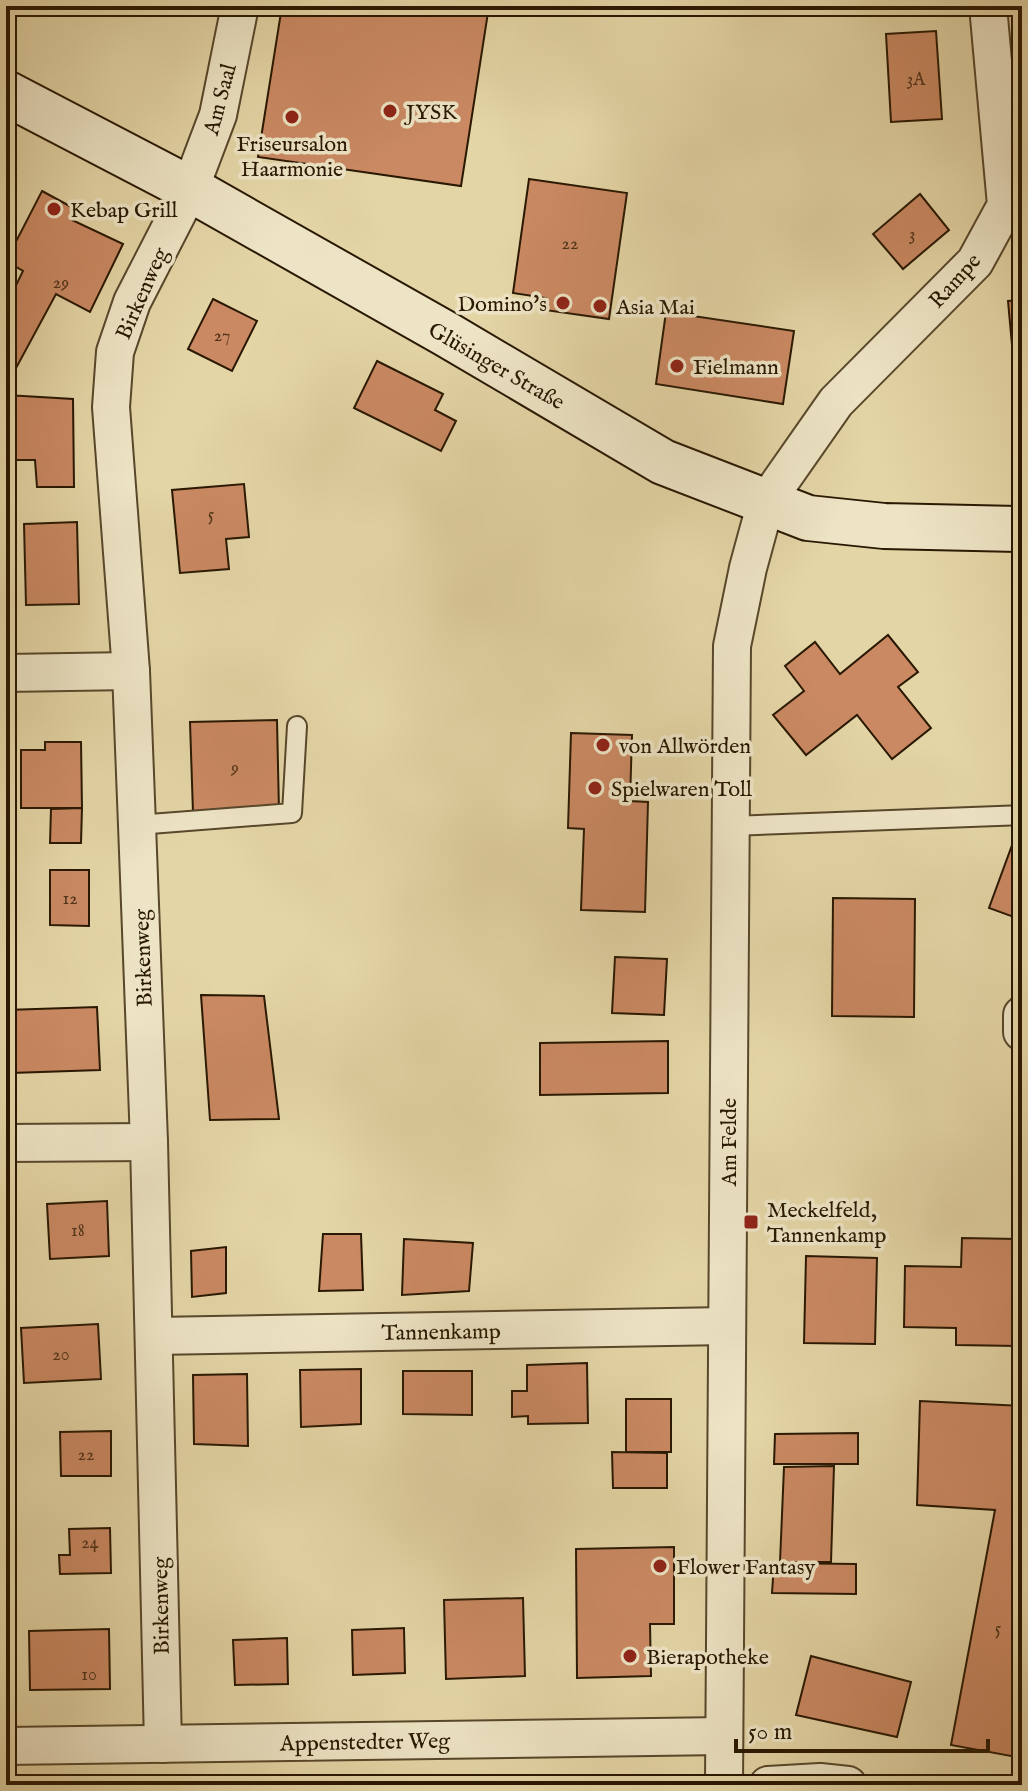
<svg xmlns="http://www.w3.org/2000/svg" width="1028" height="1791" font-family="'IM FELL English',serif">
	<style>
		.building { fill: #ca8963; stroke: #291802; stroke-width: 2 }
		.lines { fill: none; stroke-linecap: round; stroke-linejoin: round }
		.lane-casing { stroke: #58472b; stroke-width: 22 }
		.street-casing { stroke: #58472b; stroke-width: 40 }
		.secondary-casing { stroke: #291802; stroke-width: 48 }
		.lane { stroke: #ede4c5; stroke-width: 18 }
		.street { stroke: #ede4c5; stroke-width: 36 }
		.secondary { stroke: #ede4c5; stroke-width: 44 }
		.poi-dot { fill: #8f2418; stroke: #ede4c5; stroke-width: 3 }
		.labels { text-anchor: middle; stroke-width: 7; stroke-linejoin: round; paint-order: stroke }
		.number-label { font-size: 18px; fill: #51341a }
		.street-label { font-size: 22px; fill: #291802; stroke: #ede4c5 }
		.poi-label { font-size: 22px; fill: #291802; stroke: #ede4c5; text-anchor: start }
	</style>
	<rect width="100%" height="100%" fill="#e4d5a6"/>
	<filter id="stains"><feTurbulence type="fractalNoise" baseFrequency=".0025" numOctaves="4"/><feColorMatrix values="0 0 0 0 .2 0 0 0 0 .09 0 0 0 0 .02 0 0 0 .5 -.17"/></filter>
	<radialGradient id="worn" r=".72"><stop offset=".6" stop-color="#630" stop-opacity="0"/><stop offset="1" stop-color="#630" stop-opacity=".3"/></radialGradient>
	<g class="building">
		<path d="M282,6H489L461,186L258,157Z"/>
		<path d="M936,31L942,119L891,122L886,34Z"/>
		<path d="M6,171L16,176L6,196Z"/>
		<path d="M529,179L627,193L609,319L545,310L546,298L513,293Z"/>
		<path d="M42,191L77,210L72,220L123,244L90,312L56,294L9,381L6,380V306L23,271L6,261Z"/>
		<path d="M920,194L949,230L903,269L873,234Z"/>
		<path d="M1022,268V344L1012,345L1008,301L1022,300L1018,269Z"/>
		<path d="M213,299L257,321L232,371L188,349Z"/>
		<path d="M666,312L794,331L783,404L656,384Z"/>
		<path d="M377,361L443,394L435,410L456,421L441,451L354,408Z"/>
		<path d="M1022,386V434L1017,387Z"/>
		<path d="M6,395L73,399L74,487H37L35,460H6Z"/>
		<path d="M244,484L249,537L226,539L229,569L180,573L172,490Z"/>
		<path d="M77,522L79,604L26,605L24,524Z"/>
		<path d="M888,635L918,672L898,687L931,728L892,759L857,715L806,755L773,715L804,691L785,666L815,642L840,674Z"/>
		<path d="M277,720L279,811L193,813L190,722Z"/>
		<path d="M571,733L632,735L630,801L648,802L645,912L581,910L584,829L568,828Z"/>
		<path d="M45,742H81L82,808H21V750H45Z"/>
		<path d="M82,808L81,843H50L51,809Z"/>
		<path d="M1015,837L1022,840V920L989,908Z"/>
		<path d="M50,870H89V926L50,925Z"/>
		<path d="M833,898L915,899L914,1017L832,1016Z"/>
		<path d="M615,957L667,959L664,1015L612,1013Z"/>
		<path d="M201,995L264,996L279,1119L210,1120Z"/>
		<path d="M97,1007L100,1070L11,1073V1087H6V1010Z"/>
		<path d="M668,1041V1093L540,1095V1043Z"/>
		<path d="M107,1201L109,1256L50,1259L47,1204Z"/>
		<path d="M323,1234H361L363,1290L319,1291Z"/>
		<path d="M962,1238L1022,1239V1346L956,1345V1328L904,1327L905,1266L961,1267Z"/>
		<path d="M404,1239L473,1243L469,1291L402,1295Z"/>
		<path d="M226,1247V1293L192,1297L191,1251Z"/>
		<path d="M806,1256L877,1258L875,1344L804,1343Z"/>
		<path d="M98,1324L101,1379L24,1383L21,1328Z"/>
		<path d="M587,1363L588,1423L528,1424V1416L512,1417V1391H527V1365Z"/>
		<path d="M361,1369V1424L301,1427L300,1370Z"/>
		<path d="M403,1371H472V1415L403,1414Z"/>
		<path d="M247,1374L248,1446L194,1444L193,1375Z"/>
		<rect x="626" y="1399" width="45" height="53"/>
		<path d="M920,1401L1022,1406V1758L951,1745L995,1510L917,1505Z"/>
		<path d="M111,1431V1476H61L60,1432Z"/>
		<path d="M858,1433V1464H774L775,1434Z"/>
		<path d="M612,1452L667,1453V1488H613Z"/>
		<path d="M834,1466L831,1562H780L784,1467Z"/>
		<path d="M110,1528L111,1573L60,1574L59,1555H70L69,1529Z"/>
		<path d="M674,1547V1624H650L651,1676L577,1678L576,1549Z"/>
		<path d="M774,1563L856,1564V1594L772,1593Z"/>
		<path d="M523,1598L525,1676L446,1679L444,1600Z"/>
		<path d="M404,1628L405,1673L353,1675L352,1630Z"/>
		<path d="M109,1629L110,1689L30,1690L29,1631Z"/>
		<path d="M287,1638L288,1684L235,1685L233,1640Z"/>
		<path d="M811,1656L911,1682L897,1737L796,1715Z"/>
	</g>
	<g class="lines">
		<defs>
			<g id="lane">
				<path d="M137,825L292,813L297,726"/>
				<path d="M731,826L1022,815"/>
			</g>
			<g id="street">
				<path d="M6,673L131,671"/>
				<path d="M1022,1015V1032"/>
				<path d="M6,1143L149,1142"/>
				<path d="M154,1336L727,1326"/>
				<path d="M163,1744L149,1142L137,825L131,671L111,407L115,352L132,302L190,189L218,115L240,6"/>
				<path d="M6,1746L724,1736"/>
				<path d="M724,1785L732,646L748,568L766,502L836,402L975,262L1006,205L988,6"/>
				<path d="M768,1785L820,1782L848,1785"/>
			</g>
			<path id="secondary" d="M6,93L190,189L446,334L663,462L808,518L884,526L1022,529"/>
		</defs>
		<use href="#lane" class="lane-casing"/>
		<use href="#street" class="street-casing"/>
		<use href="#secondary" class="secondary-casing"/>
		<use href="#lane" class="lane"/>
		<use href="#street" class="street"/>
		<use href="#secondary" class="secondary"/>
	</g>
	<g class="poi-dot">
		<circle cx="390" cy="111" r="8"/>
		<circle cx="292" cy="117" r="8"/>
		<circle cx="54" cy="209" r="8"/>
		<circle cx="563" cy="303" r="8"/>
		<circle cx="600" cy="306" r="8"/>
		<circle cx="677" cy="366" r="8"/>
		<circle cx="603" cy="745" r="8"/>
		<circle cx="595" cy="788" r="8"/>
		<rect x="743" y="1214" width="16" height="16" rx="4"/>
		<circle cx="660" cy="1566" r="8"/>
		<circle cx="630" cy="1656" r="8"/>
	</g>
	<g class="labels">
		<g class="number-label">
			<text x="916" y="85">3A</text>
			<text x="912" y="240">3</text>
			<text x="570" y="249">22</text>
			<text x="61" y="288">29</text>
			<text x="222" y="341">27</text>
			<text x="211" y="520">5</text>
			<text x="235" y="773">9</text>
			<text x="70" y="904">12</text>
			<text x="78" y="1236">18</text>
			<text x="61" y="1360">20</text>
			<text x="86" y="1460">22</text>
			<text x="90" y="1548">24</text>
			<text x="998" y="1634">5</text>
			<text x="89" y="1680">10</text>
		</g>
		<g class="street-label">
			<text transform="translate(219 99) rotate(-75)" y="8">Am Saal</text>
			<text transform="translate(954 280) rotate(-48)" y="8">Rampe</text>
			<text transform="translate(141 293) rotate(-66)" y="8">Birkenweg</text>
			<text transform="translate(497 365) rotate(30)" y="8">Glüsinger Straße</text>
			<text transform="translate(142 958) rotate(-92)" y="8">Birkenweg</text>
			<text transform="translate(728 1142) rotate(-90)" y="8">Am Felde</text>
			<text transform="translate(441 1331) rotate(-1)" y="8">Tannenkamp</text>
			<text transform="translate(160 1606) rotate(-91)" y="8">Birkenweg</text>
			<text transform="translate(365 1741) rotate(-1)" y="8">Appenstedter Weg</text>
		</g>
		<g class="poi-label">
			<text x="406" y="119">JYSK</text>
			<text x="292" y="151" text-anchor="middle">Friseursalon<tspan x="292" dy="25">Haarmonie</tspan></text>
			<text x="70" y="217">Kebap Grill</text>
			<text x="547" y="311" text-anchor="end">Domino's</text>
			<text x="616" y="314">Asia Mai</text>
			<text x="693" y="374">Fielmann</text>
			<text x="619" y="753">von Allwörden</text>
			<text x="611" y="796">Spielwaren Toll</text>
			<text x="767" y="1217">Meckelfeld,<tspan x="767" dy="25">Tannenkamp</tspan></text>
			<text x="676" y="1574">Flower Fantasy</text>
			<text x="646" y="1664">Bierapotheke</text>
		</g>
	</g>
	<rect width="1028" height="1791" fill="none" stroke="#e4d5a6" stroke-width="32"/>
	<rect x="8" y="8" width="1012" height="1775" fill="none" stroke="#291802" stroke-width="4"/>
	<rect x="16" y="16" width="996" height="1759" fill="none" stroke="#291802" stroke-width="2"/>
	<path d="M736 1739v12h252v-12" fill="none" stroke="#291802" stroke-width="4"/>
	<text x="748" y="1739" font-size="24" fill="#291802" stroke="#ede4c5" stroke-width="6" paint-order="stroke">50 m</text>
	<rect width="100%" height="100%" filter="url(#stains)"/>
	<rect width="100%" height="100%" fill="url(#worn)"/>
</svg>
